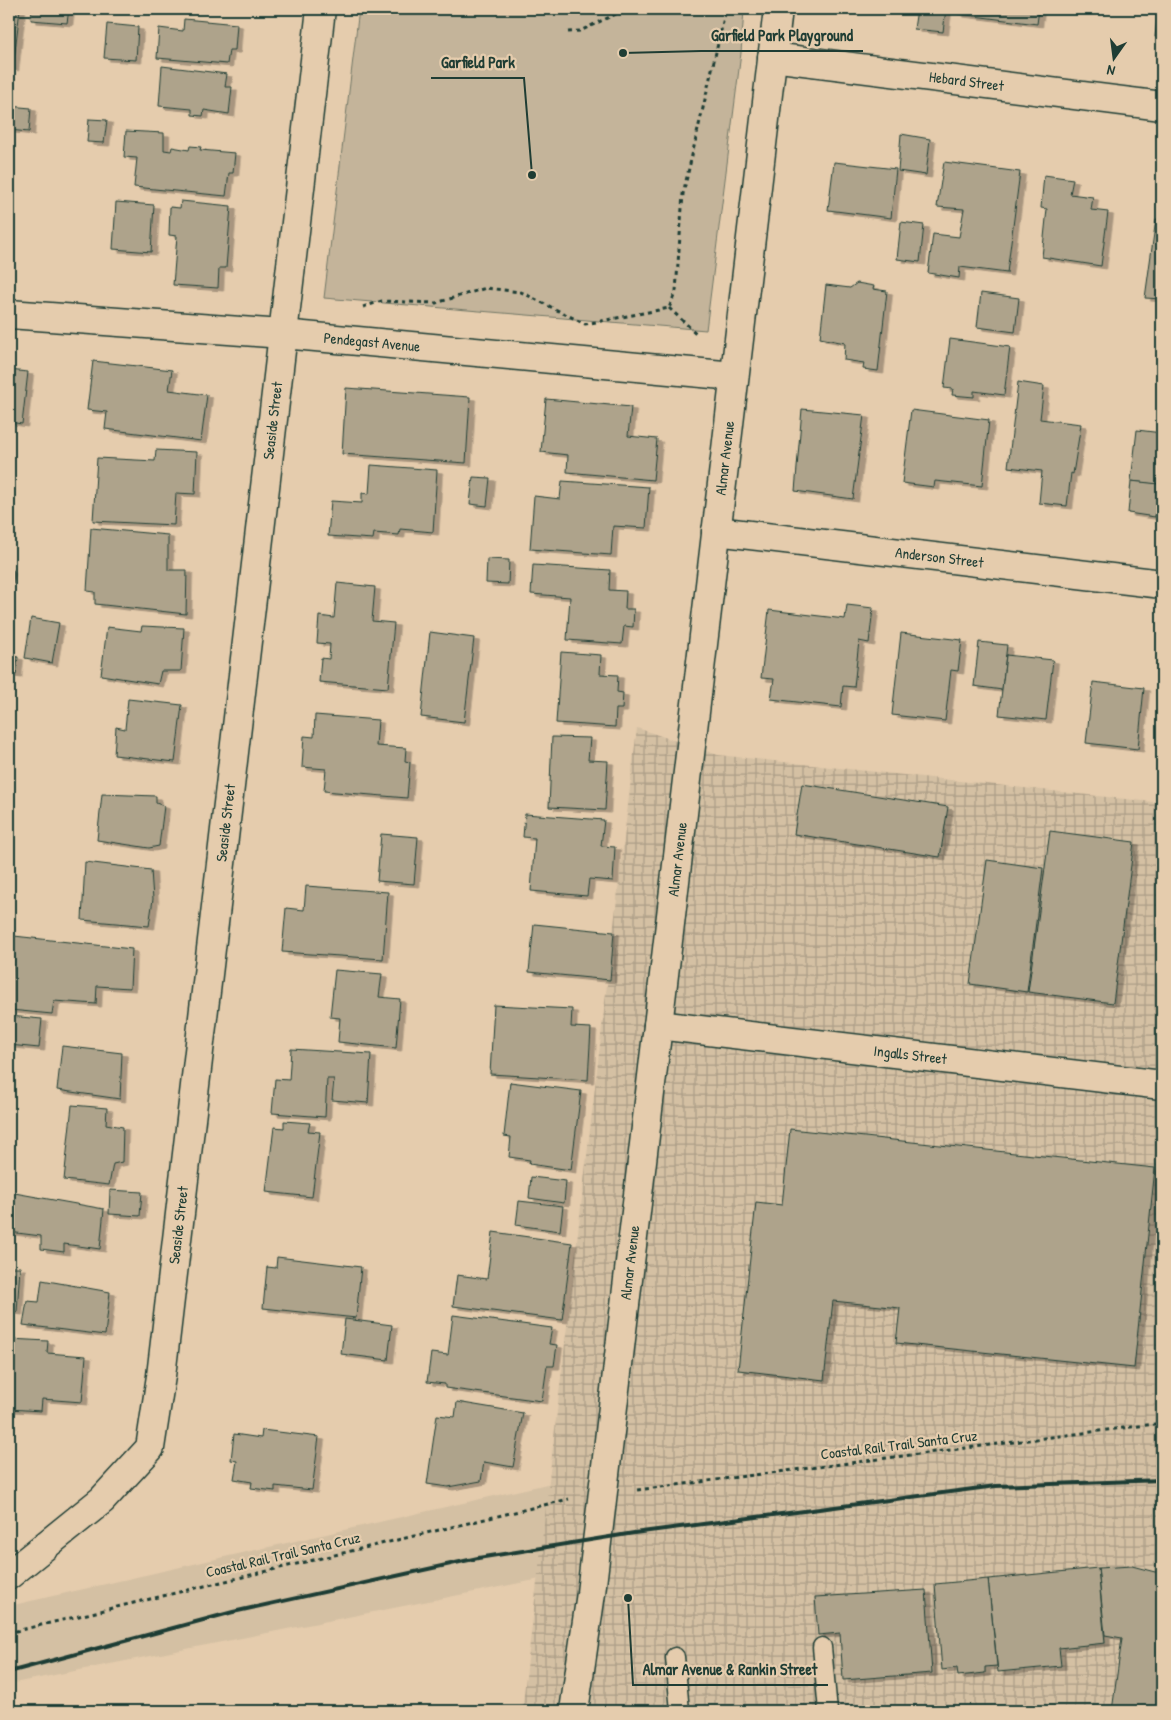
<svg xmlns="http://www.w3.org/2000/svg" width="1171" height="1720" font-family="'Patrick Hand',sans-serif">
	<style>
		.built { fill: #d4c0a3 }
		.industrial { fill: url(#industrial-grid) }
		.park { fill: #c4b49a; stroke: #727867 }
		.lines { fill: none; stroke-linecap: round; stroke-linejoin: round }
		.stream { stroke: #677160; stroke-width: 11 }
		.building { fill: #aea38b; stroke: #1f3d34; filter: url(#shadow) }
		.lane-casing { stroke: #1f3d34; stroke-width: 21 }
		.street-casing { stroke: #1f3d34; stroke-width: 31 }
		.secondary-casing { stroke: #1f3d34; stroke-width: 31 }
		.path { stroke: #1f3d34; stroke-width: 3; stroke-dasharray: 4 4; stroke-linecap: butt }
		.lane { stroke: #e5ccad; stroke-width: 18 }
		.street { stroke: #e5ccad; stroke-width: 28 }
		.secondary { stroke: #e5ccad; stroke-width: 28 }
		.rail { stroke: #1f3d34; stroke-width: 4 }
		.labels { text-anchor: middle; stroke-width: 4.5; stroke-linejoin: round; paint-order: stroke }
		.street-label { font-size: 15px; fill: #1f3d34; stroke: #e5ccad }
		.leader { fill: none; stroke: #1f3d34; stroke-width: 2 }
		.callout-dot { fill: #1f3d34; stroke: #e5ccad; stroke-width: 2 }
		.callout-label { font-size: 16px; text-anchor: middle; font-weight: bold; fill: #1f3d34; stroke: #e5ccad; stroke-width: 4.5; stroke-linejoin: round; paint-order: stroke }
	</style>
	<defs>
		<pattern id="industrial-grid" width="8" height="8" patternUnits="userSpaceOnUse" patternTransform="scale(1.25)"><rect width="8" height="8" fill="#d4c0a3"/><path d="M0 4h8M4 0v8" fill="none" stroke="#ab9d86"/></pattern>
		<filter id="shadow"><feDropShadow dx="5.5" dy="3" stdDeviation="0" flood-color="#0004"/></filter>
	</defs>
	<rect width="100%" height="100%" fill="#e5ccad"/>
	<filter id="ink" filterUnits="userSpaceOnUse"><feTurbulence type="fractalNoise" baseFrequency=".02" numOctaves="2"/><feDisplacementMap in="SourceGraphic" scale="10" xChannelSelector="R" yChannelSelector="G"/><feConvolveMatrix kernelMatrix="1 2 1 2 8 2 1 2 1" color-interpolation-filters="sRGB"/></filter>
	<g filter="url(#ink)">
		<path class="built" d="M591,1474L581,1571L9,1684V1606Z"/>
		<path class="industrial" d="M637,728L718,755L1162,803V1711H522Z"/>
		<path class="park" d="M359,9H744L741,53L706,330L324,298Z"/>
		<g class="lines">
			<path class="stream" d="M9,580L10,574"/>
		</g>
		<g class="building">
			<path d="M9,9H20L13,68L9,67Z"/>
			<path d="M32,9H69L67,23L31,20Z"/>
			<path d="M917,9H946L943,32L914,29Z"/>
			<path d="M958,9H1039L1037,24L958,14Z"/>
			<path d="M1158,9H1162V37H1155Z"/>
			<path d="M184,19L237,24L235,50H229L227,64L157,58L159,28L183,31Z"/>
			<path d="M107,24L138,27L136,60L104,58Z"/>
			<path d="M162,66L227,74L225,87H232L229,114L204,110L203,116L192,115V109L159,106Z"/>
			<path d="M9,106L31,108L29,132L9,130Z"/>
			<path d="M89,119L107,120L104,143L87,142Z"/>
			<path d="M126,131L164,133V150L171,151L172,147L189,150L190,146L201,147L200,150L235,153L233,173H229L226,196L134,187L137,158L124,157Z"/>
			<path d="M901,134L930,139L926,175L898,171Z"/>
			<path d="M834,162L896,169L891,218L828,210Z"/>
			<path d="M944,162L1020,172L1007,273L960,267L959,278L928,273L933,234L959,237L964,209L937,207Z"/>
			<path d="M1044,175L1073,179L1070,194L1093,197L1091,210L1108,212L1101,266L1042,257L1047,209L1041,208Z"/>
			<path d="M181,201L231,206L226,268H219L218,288L173,285L177,236L169,235L170,207L180,208Z"/>
			<path d="M116,202L154,205L151,252L113,249Z"/>
			<path d="M1156,219L1162,220V299L1145,298Z"/>
			<path d="M901,222L924,225L920,262L897,259Z"/>
			<path d="M857,283L874,286L873,289L887,291L878,371L863,369L864,363L844,360L845,343L820,338L826,285L850,288Z"/>
			<path d="M981,293L1019,298L1015,332L977,327Z"/>
			<path d="M950,339L1010,347L1004,395L974,391V397L952,395L953,389L944,388Z"/>
			<path d="M93,361L172,370L169,390L207,395L201,441L105,429L107,412L87,410Z"/>
			<path d="M9,370L28,372L22,424L9,422Z"/>
			<path d="M1018,382L1044,386L1040,419L1081,424L1073,474L1071,473L1067,506L1039,503L1042,471L1008,467Z"/>
			<path d="M346,388L470,397L466,463L342,454Z"/>
			<path d="M546,399L631,407L628,436L657,439L653,480L567,472L568,455L541,452Z"/>
			<path d="M802,409L864,415L853,499L795,491Z"/>
			<path d="M911,410L989,420L982,486L935,481L934,487L902,483Z"/>
			<path d="M1137,430L1162,433V485L1131,481Z"/>
			<path d="M156,450L197,452L195,494L176,493L174,525L93,521L97,458L155,461Z"/>
			<path d="M371,465L437,470L433,532L400,529L399,535L374,533L373,539L328,536L331,501L362,503V493L369,494Z"/>
			<path d="M473,477L490,478L487,506L470,504Z"/>
			<path d="M562,481L649,487L646,528L613,526L611,555L530,549L534,496L560,499Z"/>
			<path d="M1131,481L1159,484L1155,517L1128,513Z"/>
			<path d="M91,528L168,535V570H187L186,614L95,604V592L87,591Z"/>
			<path d="M487,559L509,560L508,584L486,583Z"/>
			<path d="M533,565L610,570L609,590L626,591L625,609H634L633,627L624,626L622,644L567,640L570,597L531,594Z"/>
			<path d="M337,583L375,587L372,621L394,623L388,688L319,682L321,658L329,659L330,644L317,643L319,616L334,618Z"/>
			<path d="M847,605L873,608L869,643L859,641L854,687L843,686L841,707L771,699L774,679L761,678L769,610L845,619Z"/>
			<path d="M31,618L59,623L52,663L25,658Z"/>
			<path d="M142,626L184,628L181,671H161L158,684L101,675L107,627L141,631Z"/>
			<path d="M430,632L474,638L464,722L421,717Z"/>
			<path d="M901,633L962,640L958,671L951,670L945,721L892,715Z"/>
			<path d="M979,642L1007,645L1002,690L974,686Z"/>
			<path d="M561,652L601,655L600,674L618,675L617,692L623,693L622,709H616L615,727L556,723Z"/>
			<path d="M9,655L18,657L16,675L9,674Z"/>
			<path d="M1006,655L1053,660L1046,720L999,715Z"/>
			<path d="M1093,682L1144,688L1138,749L1086,743Z"/>
			<path d="M128,699L182,705L175,762L114,755L116,727L125,729Z"/>
			<path d="M315,715L378,720L376,746L406,748L405,761L410,762L407,798L324,791L326,769L302,767L304,736L314,737Z"/>
			<path d="M552,737L590,738L588,760L608,761L605,810L549,807Z"/>
			<path d="M802,784L948,807L940,857L794,834Z"/>
			<path d="M102,794L156,796V803L164,806L159,846L149,848L97,840Z"/>
			<path d="M525,814L604,820L601,846L615,847L613,881L589,879L587,896L531,891L535,838L523,837Z"/>
			<path d="M1050,831L1134,842L1113,1003L1028,992Z"/>
			<path d="M381,834L418,837L414,884L377,881Z"/>
			<path d="M987,860L1043,868L1027,992L970,984Z"/>
			<path d="M85,862L151,870L153,899L149,926L82,920Z"/>
			<path d="M306,886L388,892L383,959L282,952L286,908L304,910Z"/>
			<path d="M534,924L614,932L610,980L529,972Z"/>
			<path d="M14,936L132,949L130,988L97,986L96,1004L54,1001L52,1014L10,1010Z"/>
			<path d="M335,970L382,974L379,997L400,999L396,1048L338,1042L340,1018L330,1017Z"/>
			<path d="M494,1005L572,1009L571,1027L591,1028L588,1080L490,1074Z"/>
			<path d="M9,1016L42,1019L39,1048L9,1045Z"/>
			<path d="M62,1046L122,1053L120,1099L57,1090Z"/>
			<path d="M291,1049L371,1054L368,1103L332,1100L334,1079H327L325,1117L272,1113L275,1079L289,1080Z"/>
			<path d="M510,1082L581,1091L571,1170L529,1164L530,1160L509,1157L511,1137L504,1136Z"/>
			<path d="M72,1105L107,1108L106,1124L123,1127L122,1162L113,1164L109,1185L64,1180Z"/>
			<path d="M284,1121L310,1123L308,1131L320,1132L312,1197L266,1192L274,1127L284,1128Z"/>
			<path d="M790,1129L1155,1168L1134,1368L896,1343L900,1308L833,1301L824,1380L738,1370L756,1202L782,1205Z"/>
			<path d="M531,1177L566,1181L564,1203L529,1198Z"/>
			<path d="M110,1190L142,1192L140,1216L109,1214Z"/>
			<path d="M9,1192L104,1209L100,1249L64,1244V1252L41,1249V1236L9,1232Z"/>
			<path d="M519,1201L563,1206L560,1231L516,1225Z"/>
			<path d="M493,1232L572,1243L562,1320L453,1306L457,1275L487,1279Z"/>
			<path d="M277,1257L361,1267L356,1318L263,1308L267,1267L276,1268Z"/>
			<path d="M9,1267H20L17,1312L9,1311Z"/>
			<path d="M42,1280L110,1292L105,1335L23,1325L27,1301L39,1302Z"/>
			<path d="M453,1315L552,1328L549,1344L557,1345L554,1366H547L542,1401L445,1388V1384L427,1382L431,1353L448,1355Z"/>
			<path d="M345,1319L392,1325L388,1360L341,1354Z"/>
			<path d="M9,1339L48,1341L47,1353L86,1356L82,1402L42,1399L41,1411L9,1409Z"/>
			<path d="M457,1402L523,1413L513,1467L484,1462L481,1481L448,1487L427,1484L437,1415L455,1417Z"/>
			<path d="M262,1430L319,1437L312,1490L275,1486V1491L251,1488L252,1482L234,1479L237,1461L231,1460L234,1434L261,1438Z"/>
			<path d="M1132,1566L1155,1572L1162,1571V1711H1112L1122,1638L1105,1635L1098,1568Z"/>
			<path d="M1098,1568L1105,1643L1059,1648L1061,1666L998,1672L988,1579Z"/>
			<path d="M988,1579L997,1666L985,1667V1673L958,1676L957,1668L942,1670L935,1584Z"/>
			<path d="M926,1590L932,1673L843,1680L840,1633L818,1635L815,1597Z"/>
		</g>
		<g class="lines">
			<defs>
				<g id="lane">
					<path d="M822,1647L828,1711"/>
					<path d="M675,1657L680,1711"/>
				</g>
				<g id="street">
					<path id="s1" d="M772,57L1162,106"/>
					<path id="s2" d="M9,314L283,334L734,376"/>
					<path id="s3" d="M716,531L1162,584"/>
					<path id="s4" d="M658,1025L1162,1085"/>
					<path id="s5" d="M9,1575L102,1500L150,1448L161,1376L321,9"/>
				</g>
				<g id="secondary">
					<path id="s6" d="M574,1711L591,1593L778,9"/>
				</g>
			</defs>
			<use href="#lane" class="lane-casing"/>
			<use href="#street" class="street-casing"/>
			<use href="#secondary" class="secondary-casing"/>
			<g class="path">
				<path d="M568,32L580,31L622,11L633,9"/>
				<path d="M363,307L382,301L436,303L486,288L521,292L585,324L669,308L676,291L683,194L726,9"/>
				<path d="M669,308L698,335"/>
				<path d="M637,1490L1162,1423"/>
				<path d="M9,1628L12,1632L569,1499"/>
			</g>
			<use href="#lane" class="lane"/>
			<use href="#street" class="street"/>
			<use href="#secondary" class="secondary"/>
			<path class="rail" d="M9,1672L233,1612L478,1558L634,1533L996,1486L1162,1480"/>
		</g>
	</g>
	<g class="labels">
		<g class="street-label">
			<text dy="5" stroke="none"><textPath href="#s1" startOffset="196">Hebard Street</textPath></text>
			<text dy="5" stroke="none"><textPath href="#s2" startOffset="364">Pendegast Avenue</textPath></text>
			<text dy="5" stroke="none"><textPath href="#s5" startOffset="1225">Seaside Street</textPath></text>
			<text dy="5" stroke="none"><textPath href="#s6" startOffset="1262">Almar Avenue</textPath></text>
			<text dy="5" stroke="none"><textPath href="#s3" startOffset="225">Anderson Street</textPath></text>
			<text dy="5" stroke="none"><textPath href="#s5" startOffset="820">Seaside Street</textPath></text>
			<text dy="5" stroke="none"><textPath href="#s6" startOffset="858">Almar Avenue</textPath></text>
			<text dy="5" stroke="none"><textPath href="#s4" startOffset="254">Ingalls Street</textPath></text>
			<text dy="5" stroke="none"><textPath href="#s5" startOffset="415">Seaside Street</textPath></text>
			<text dy="5" stroke="none"><textPath href="#s6" startOffset="452">Almar Avenue</textPath></text>
			<text transform="translate(899 1445) rotate(-7)" y="5">Coastal Rail Trail Santa Cruz</text>
			<text transform="translate(283 1555) rotate(-13)" y="5">Coastal Rail Trail Santa Cruz</text>
		</g>
	</g>
	<path class="leader" d="M623 53L701 51H863M532 175L524 78H431M628 1598L633 1685H828"/>
	<g class="callout-dot">
		<circle cx="623" cy="53" r="5"/>
		<circle cx="532" cy="175" r="5"/>
		<circle cx="628" cy="1598" r="5"/>
	</g>
	<g class="callout-label">
		<text x="782" y="41">Garfield Park Playground</text>
		<text x="478" y="68">Garfield Park</text>
		<text x="730" y="1675">Almar Avenue &amp; Rankin Street</text>
	</g>
	<rect width="1171" height="1720" fill="none" stroke="#e5ccad" stroke-width="30"/>
	<rect x="15" y="15" width="1141" height="1690" fill="none" stroke="#1f3d34" stroke-width="2" filter="url(#ink)"/>
	<g transform="translate(1114 58) rotate(194)" stroke="#e5ccad" stroke-width="4" paint-order="stroke">
	<path d="M0-4L9 19L0 12L-9 19Z" fill="#1f3d34"/>
	<text y="-8" font-size="14" font-weight="bold" text-anchor="middle" fill="#1f3d34">N</text>
	</g>
</svg>
